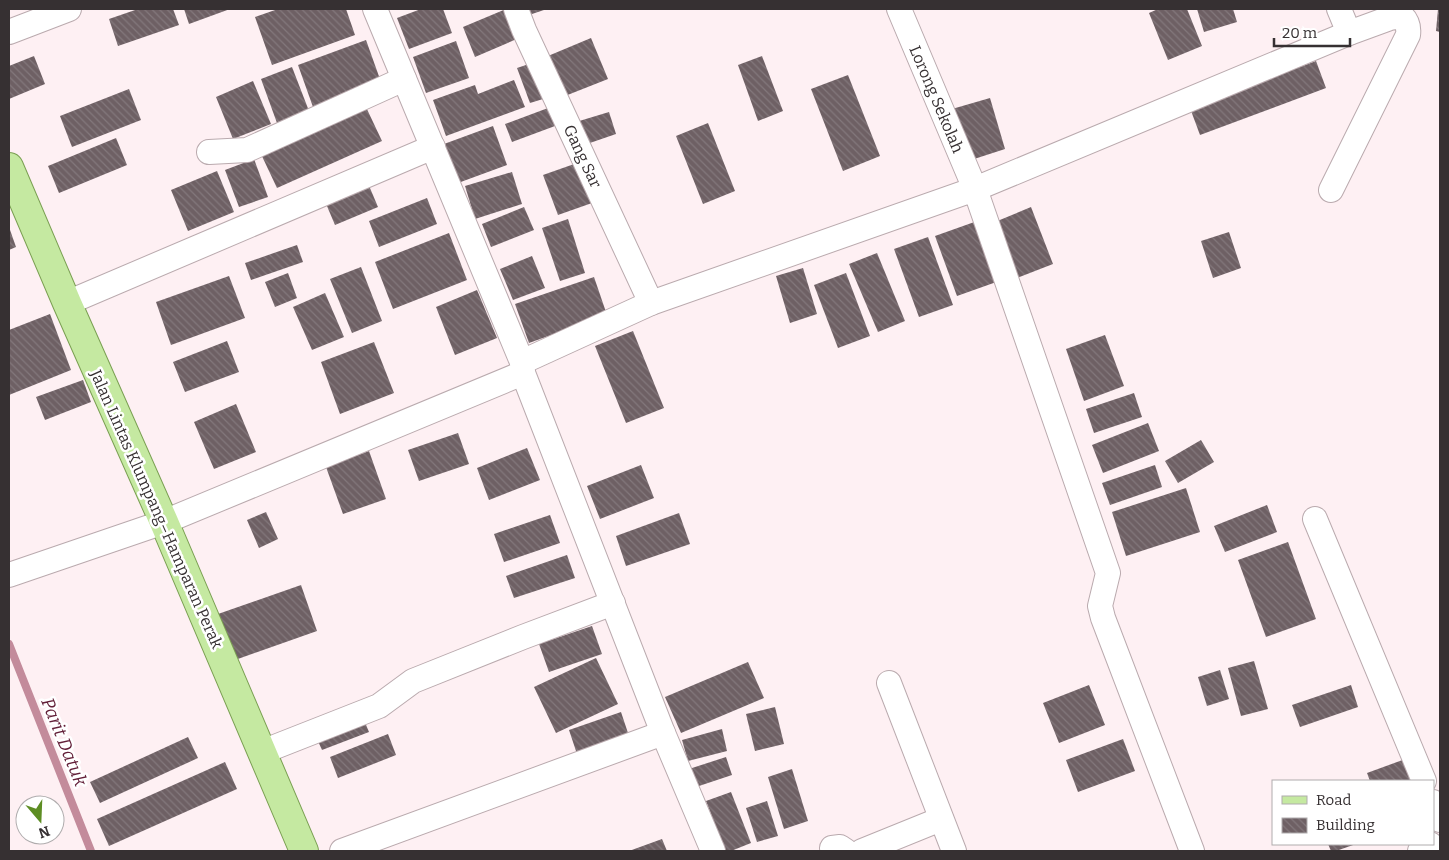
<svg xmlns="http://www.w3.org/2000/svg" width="1449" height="860" font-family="Bitter,serif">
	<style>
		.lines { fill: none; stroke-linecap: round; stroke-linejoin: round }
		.stream { stroke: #c38b9b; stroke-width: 8 }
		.building { fill: url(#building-back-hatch) }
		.minor-casing { stroke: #baaaae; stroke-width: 26 }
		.primary-casing { stroke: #7a9f52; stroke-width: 30 }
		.minor { stroke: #fff; stroke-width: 24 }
		.primary { stroke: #c5e9a1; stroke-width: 28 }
		.labels { text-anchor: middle; stroke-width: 5; stroke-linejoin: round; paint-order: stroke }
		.street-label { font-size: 16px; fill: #363032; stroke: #fff }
		.water-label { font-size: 18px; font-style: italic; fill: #632039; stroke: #fff }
	</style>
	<defs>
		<pattern id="building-back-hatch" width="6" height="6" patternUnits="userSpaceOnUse" patternTransform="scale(1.25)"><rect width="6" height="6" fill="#6e6064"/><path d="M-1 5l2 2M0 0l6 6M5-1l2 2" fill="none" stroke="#83787c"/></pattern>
	</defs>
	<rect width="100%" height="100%" fill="#fef0f3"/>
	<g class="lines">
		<path class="stream" d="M9,644L91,851"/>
	</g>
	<g class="building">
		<path d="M138,9H173L179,25L118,46L109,19Z"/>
		<path d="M184,9H230L189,24Z"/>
		<path d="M278,9H346L355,35L272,65L255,17Z"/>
		<path d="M421,9H443L452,33L409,49L397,18Z"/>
		<path d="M506,9L519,38L475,57L463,27Z"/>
		<path d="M523,9H547L526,16Z"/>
		<path d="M1158,9H1187L1202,46L1168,60L1149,13Z"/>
		<path d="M1197,9H1233L1237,22L1204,32Z"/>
		<path d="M1438,9H1440V32L1436,31Z"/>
		<path d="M591,38L608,79L565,96L548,56Z"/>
		<path d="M366,40L381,82L313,107L298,65Z"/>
		<path d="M456,41L469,78L426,93L413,57Z"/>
		<path d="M34,56L45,84L9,99V66Z"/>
		<path d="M762,56L783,111L758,121L738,65Z"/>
		<path d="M1316,61L1326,88L1200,135L1190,108Z"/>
		<path d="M529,64L543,99L530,103L517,68Z"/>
		<path d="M292,67L309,111L277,123L261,79Z"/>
		<path d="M848,75L880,156L843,171L811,89Z"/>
		<path d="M514,80L525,107L446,136L433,100L475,85L478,94Z"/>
		<path d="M253,81L271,124L233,139L216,97Z"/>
		<path d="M129,89L141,120L72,147L60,116Z"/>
		<path d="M990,98L1005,149L968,161L952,109Z"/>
		<path d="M365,105L382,141L277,188L260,152Z"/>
		<path d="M548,108L555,126L512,142L505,124Z"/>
		<path d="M609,112L616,134L584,145L576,122Z"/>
		<path d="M708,123L735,191L703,204L676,136Z"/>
		<path d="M493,126L507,165L458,183L444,144Z"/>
		<path d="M116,138L127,165L59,193L48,166Z"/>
		<path d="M254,159L268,197L239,207L225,170Z"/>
		<path d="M577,163L592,203L558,215L543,175Z"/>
		<path d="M217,171L234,212L188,231L171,190Z"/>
		<path d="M512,172L522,204L475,219L465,186Z"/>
		<path d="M367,181L378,207L335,225L324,199Z"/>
		<path d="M427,198L437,224L379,247L369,221Z"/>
		<path d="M524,207L534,230L491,247L482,224Z"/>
		<path d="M1031,207L1053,264L1017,278L995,222Z"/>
		<path d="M568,219L585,273L560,281L542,228Z"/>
		<path d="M980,220L1002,280L957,296L935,236Z"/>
		<path d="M9,227L16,247L9,250Z"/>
		<path d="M1229,232L1241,268L1213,278L1201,241Z"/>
		<path d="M449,233L467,280L393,309L375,262Z"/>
		<path d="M928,237L953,305L919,317L894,249Z"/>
		<path d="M297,245L303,262L251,280L245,263Z"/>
		<path d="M877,253L905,321L878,332L849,264Z"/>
		<path d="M532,256L545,288L513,300L500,269Z"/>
		<path d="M361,267L382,321L352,333L330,279Z"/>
		<path d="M803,268L817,314L790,323L776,276Z"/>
		<path d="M288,273L297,298L275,307L265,282Z"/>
		<path d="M846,273L870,336L838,348L814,285Z"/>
		<path d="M229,276L245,318L171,345L156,302Z"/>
		<path d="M594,277L607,315L529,343L515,304Z"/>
		<path d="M477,290L497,338L455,355L436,307Z"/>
		<path d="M325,293L344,337L312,350L293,307Z"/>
		<path d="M50,314L71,370L9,395V330Z"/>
		<path d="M633,331L664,408L626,423L595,346Z"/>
		<path d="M1105,335L1124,386L1084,401L1066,349Z"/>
		<path d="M227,341L239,372L185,392L173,362Z"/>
		<path d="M374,342L394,393L340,414L321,362Z"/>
		<path d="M83,380L91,402L45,420L36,397Z"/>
		<path d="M1134,393L1142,417L1094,433L1086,409Z"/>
		<path d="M236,404L256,452L214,469L194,422Z"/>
		<path d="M1148,423L1159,451L1103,473L1092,445Z"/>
		<path d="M458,433L469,464L419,481L408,450Z"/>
		<path d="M1201,440L1214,462L1178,483L1165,461Z"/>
		<path d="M527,448L540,480L489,500L477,468Z"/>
		<path d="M369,451L386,499L343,514L326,467Z"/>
		<path d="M641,465L654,498L600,519L587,486Z"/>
		<path d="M1155,465L1162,487L1110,505L1102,483Z"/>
		<path d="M1186,488L1200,532L1126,556L1112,512Z"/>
		<path d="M1267,505L1277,532L1225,552L1214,526Z"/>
		<path d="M266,512L278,539L259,548L247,520Z"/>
		<path d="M679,513L690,544L626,566L616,536Z"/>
		<path d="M550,515L560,543L504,562L494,534Z"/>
		<path d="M1288,542L1316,619L1266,637L1238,560Z"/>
		<path d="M567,555L575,578L514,598L506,576Z"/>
		<path d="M301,585L317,631L235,660L218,614Z"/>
		<path d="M592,626L602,654L549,672L539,644Z"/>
		<path d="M596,658L618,704L556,733L534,687Z"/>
		<path d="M1254,661L1268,709L1241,716L1228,668Z"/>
		<path d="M748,662L764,698L681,733L665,697Z"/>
		<path d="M1220,670L1229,699L1207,706L1198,677Z"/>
		<path d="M1089,685L1105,725L1059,743L1043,703Z"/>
		<path d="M1351,685L1358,707L1300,727L1292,705Z"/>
		<path d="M775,707L784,744L755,751L746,714Z"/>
		<path d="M621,712L631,742L579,760L569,730Z"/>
		<path d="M364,720L369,732L322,750L317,739Z"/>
		<path d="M722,729L727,751L688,761L682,740Z"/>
		<path d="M388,734L396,755L338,778L330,757Z"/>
		<path d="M188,737L198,758L100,803L90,782Z"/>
		<path d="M1123,739L1135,771L1078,792L1066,760Z"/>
		<path d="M726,757L732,775L696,787L689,769Z"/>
		<path d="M1408,758L1417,781H1370L1367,773Z"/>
		<path d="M225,762L237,789L109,846L97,819Z"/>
		<path d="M792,769L808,821L784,829L768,777Z"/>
		<path d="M731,792L751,843L731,851H725L706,801Z"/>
		<path d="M767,801L778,836L757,842L746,808Z"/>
		<path d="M662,839L667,851H629Z"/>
		<path d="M1328,844H1356L1336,851H1331Z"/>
	</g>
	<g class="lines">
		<defs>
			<g id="minor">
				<path d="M375,9L522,362"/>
				<path d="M516,9L524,30L651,303"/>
				<path d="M899,9L975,189L1349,33L1390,18L1402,16C1408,22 1409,28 1408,35L1331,190"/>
				<path d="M1339,9L1349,33"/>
				<path d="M9,32L69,9"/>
				<path d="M209,152L247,150L404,79"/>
				<path d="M67,303L433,147"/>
				<path d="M523,373L663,733L713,851"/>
				<path d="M1315,519L1424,781"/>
				<path d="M9,575L164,522L523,373L522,362L651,303L975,189L1108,573L1100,606L1103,618L1192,851"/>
				<path d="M889,683L954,851"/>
				<path d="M262,752L379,706L413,681L523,637L613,603"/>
				<path d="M1433,802L1440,820"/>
				<path d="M832,848L840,847L846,851"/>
				<path d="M342,851L663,733"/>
				<path d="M862,851L941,819"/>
				<path d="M1420,851L1430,844"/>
			</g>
			<path id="primary" d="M9,167L67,303L164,522L304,851"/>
		</defs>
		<use href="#minor" class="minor-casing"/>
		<use href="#primary" class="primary-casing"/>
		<use href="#minor" class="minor"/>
		<use href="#primary" class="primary"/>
	</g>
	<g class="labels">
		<g class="street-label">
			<text transform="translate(937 99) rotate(67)" y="6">Lorong Sekolah</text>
			<text transform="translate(583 156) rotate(65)" y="6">Gang Sar</text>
			<text transform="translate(157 509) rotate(66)" y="6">Jalan Lintas Klumpang–Hamparan Perak</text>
		</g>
		<g class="water-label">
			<text transform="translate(64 742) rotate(68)" y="6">Parit Datuk</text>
		</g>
	</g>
	<rect width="1449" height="860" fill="none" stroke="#363032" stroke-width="20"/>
	<rect x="1272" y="780" width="162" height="65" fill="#ffffff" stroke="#afacad"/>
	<rect x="1282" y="796" width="25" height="8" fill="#c5e9a1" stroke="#afacad"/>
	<text x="1316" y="805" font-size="15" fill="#363032">Road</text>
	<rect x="1282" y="818" width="25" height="15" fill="url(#building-back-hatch)" stroke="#afacad"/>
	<text x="1316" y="830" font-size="15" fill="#363032">Building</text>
	<g transform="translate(40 820) rotate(161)"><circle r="24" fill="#ffffff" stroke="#afacad"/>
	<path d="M0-4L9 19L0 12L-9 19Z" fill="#5d8d23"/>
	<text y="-8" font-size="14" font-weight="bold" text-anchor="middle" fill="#363032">N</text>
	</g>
	<path d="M1274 38v8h76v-8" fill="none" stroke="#363032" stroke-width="2.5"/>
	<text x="1282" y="38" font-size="15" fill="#363032" stroke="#ffffff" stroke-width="4" paint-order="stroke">20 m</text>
</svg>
